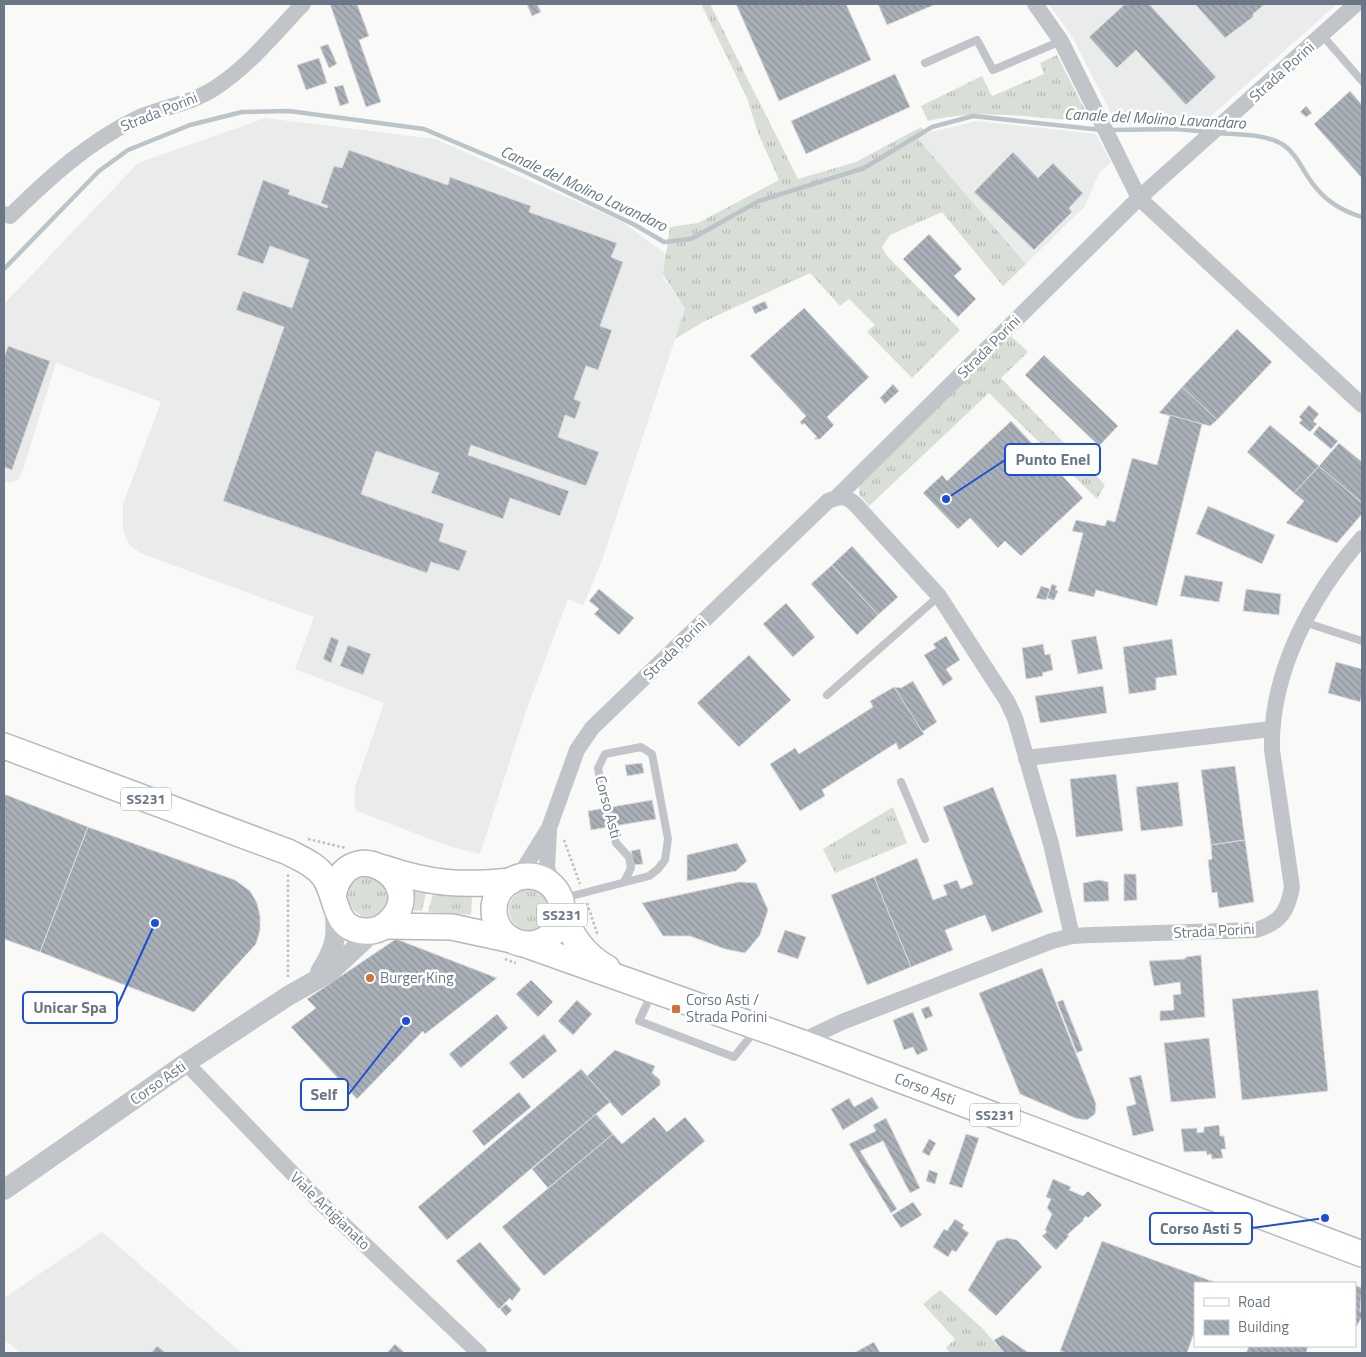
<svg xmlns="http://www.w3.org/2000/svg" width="1366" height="1357" font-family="'Titillium Web',sans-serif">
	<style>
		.built { fill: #eaebeb }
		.grass { fill: url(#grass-tufts) }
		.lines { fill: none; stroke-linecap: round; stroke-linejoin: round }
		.stream { stroke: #bbc4c9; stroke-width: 4.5 }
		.building { fill: url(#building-back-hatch); stroke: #dbdbda }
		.primary-casing { stroke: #b5b9bd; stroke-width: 28 }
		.path { stroke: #bcbec1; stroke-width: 2.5; stroke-dasharray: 2.5 2.5; stroke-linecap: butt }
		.service { stroke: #c1c5c9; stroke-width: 8 }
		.minor { stroke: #c1c5c9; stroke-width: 16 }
		.tertiary { stroke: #c1c5c9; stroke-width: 20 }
		.primary { stroke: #fff; stroke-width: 25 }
		.poi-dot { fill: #d5703d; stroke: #fff; stroke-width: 2 }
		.labels { text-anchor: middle; stroke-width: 5; stroke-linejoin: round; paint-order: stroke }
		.shield { fill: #fff; stroke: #97a0aa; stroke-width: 1 }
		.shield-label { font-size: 14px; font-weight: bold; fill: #6b7786 }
		.street-label { font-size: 15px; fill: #6b7786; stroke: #fff }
		.poi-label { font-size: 15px; fill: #6b7786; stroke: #fff; text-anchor: start }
		.water-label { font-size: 16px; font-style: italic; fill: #677781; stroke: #fff }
		.leader { fill: none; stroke: #1d4ed8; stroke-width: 2 }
		.callout-dot { fill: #1d4ed8; stroke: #fff; stroke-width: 2 }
		.callout { fill: #fff; stroke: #1d4ed8; stroke-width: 2 }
		.callout-label { font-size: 16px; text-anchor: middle; font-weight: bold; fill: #6b7786 }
	</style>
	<defs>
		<pattern id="grass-tufts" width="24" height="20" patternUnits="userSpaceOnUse" patternTransform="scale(1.25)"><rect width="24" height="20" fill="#d9ded7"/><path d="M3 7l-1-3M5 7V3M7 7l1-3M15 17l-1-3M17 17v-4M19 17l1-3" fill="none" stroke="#b4b9b4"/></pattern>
		<pattern id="building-back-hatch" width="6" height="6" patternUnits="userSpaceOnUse" patternTransform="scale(1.25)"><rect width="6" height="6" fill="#aab0b7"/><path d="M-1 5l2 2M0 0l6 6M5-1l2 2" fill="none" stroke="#8e949a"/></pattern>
	</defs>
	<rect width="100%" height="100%" fill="#f9faf8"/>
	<g class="built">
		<path d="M1049,4H1337L1201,125H1117L1073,38Z"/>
		<path d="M265,118L435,139L621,221L666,254L663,277L685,309L602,560L583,606L568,599L526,711L480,854L448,846L357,811L354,805L355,787L384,703L295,669L314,617L140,553L129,544L123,531V504L161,402L56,363L23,470L19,479L10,483L4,481V304L138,163Z"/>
		<path d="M977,121L1096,134L1111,162L1099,173L1085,206L1026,264L918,139L927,133Z"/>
		<path d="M102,1232L242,1353H20L4,1339V1298Z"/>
	</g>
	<g class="grass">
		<path d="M701,4H710L798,179L856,162L921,127L927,133L918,139L1026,264L1003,286L942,212L890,235L882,247L887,256L960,330L912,378L867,332L875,325L849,299L840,306L810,273L703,322L675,339L685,309L663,274L670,227L698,223L779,180L758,133L747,98Z"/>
		<path d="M1057,55L1091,122C1036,118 981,108 928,121L921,106L982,76L992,96L1044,74L1040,63Z"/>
		<path d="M1011,336L1028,352L1001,378L1105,485L1097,499L989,393L869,506L859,494V483Z"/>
		<path d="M893,807L907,843L835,873L823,849Z"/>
		<circle cx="369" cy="896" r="21"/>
		<circle cx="530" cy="910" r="21"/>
		<path d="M414,892L426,893L422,911L412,910Z"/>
		<path d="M433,894L472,897L471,915L428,912Z"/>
		<path d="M940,1290L982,1328L1004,1353H950L946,1348L955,1339L923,1304Z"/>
	</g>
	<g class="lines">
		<g class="stream">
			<path d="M1110,130L1178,129L1207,132"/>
			<path d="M1217,133C1238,135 1263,133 1282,144C1298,154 1304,175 1317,189C1329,203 1345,212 1362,217"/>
			<path d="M4,269L99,171L128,150L190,125L242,112L289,111L424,129L521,170L635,225L664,242L691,239L759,201L864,168L932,127L973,116L1102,130"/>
		</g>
	</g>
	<g class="building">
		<path d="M330,4H357L369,36L359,40L381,102L366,107Z"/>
		<path d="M527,4H537L541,12L532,16Z"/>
		<path d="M736,4H846L871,60L779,101Z"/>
		<path d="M878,4H936L887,25Z"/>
		<path d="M1125,4H1149L1216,77L1186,105L1136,50L1117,68L1089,37Z"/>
		<path d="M1195,4H1265L1253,14V17L1225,38Z"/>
		<path d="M328,44L337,64L329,68L320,47Z"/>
		<path d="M319,58L327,83L306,90L297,65Z"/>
		<path d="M895,74L910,107L806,154L791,121Z"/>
		<path d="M343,85L349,103L340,106L334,87Z"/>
		<path d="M1350,91L1362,105V178L1314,124Z"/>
		<path d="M1306,106L1312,113L1306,117L1300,112Z"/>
		<path d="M349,150L448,185L450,177L531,206L529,212L617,243L611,257L623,262L600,326L612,330L598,370L586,366L574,399L581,402L575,419L565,415L558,437L599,452L586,486L471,445L468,455L569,491L560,516L510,498L503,519L431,493L439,473L376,451L361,494L444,524L439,541L467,551L459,571L431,562L427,573L223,501L284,327L236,310L243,291L292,308L309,260L270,246L263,264L237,255L263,180L290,190L288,194L327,208L328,206L321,203L334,166L342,168Z"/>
		<path d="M1013,152L1038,178L1053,163L1083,193L1069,208L1072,212L1034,250L974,192Z"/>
		<path d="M929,234L962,269L954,276L976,299L958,317L903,259Z"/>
		<path d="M765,301L768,308L755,314L752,307Z"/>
		<path d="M804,308L869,377L827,417L834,425L820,439H814L817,437L804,423L802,425L800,422L806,416L750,356Z"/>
		<path d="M1237,329L1272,362L1217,420L1182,387Z"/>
		<path d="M8,346L50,361L12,470L4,467V358Z"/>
		<path d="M1044,355L1118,426L1099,446L1025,375Z"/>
		<path d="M893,384L899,391L885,404L880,398Z"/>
		<path d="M1182,387L1217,420L1210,426L1159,413Z"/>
		<path d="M1309,405L1319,414L1313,421L1317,424L1310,432L1299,423L1302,420L1299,417Z"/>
		<path d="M1170,415L1202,424L1157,606L1096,590L1094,597L1068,591L1083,533L1072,531L1076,520L1105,526L1107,520L1115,522L1132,458L1157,465Z"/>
		<path d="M1011,421L1083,498L1021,556L1005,541L998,548L970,518L958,529L923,493L942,475L947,481Z"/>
		<path d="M1270,425L1319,466L1294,493L1247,452Z"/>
		<path d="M1319,426L1338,441L1331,449L1313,434Z"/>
		<path d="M1339,443L1362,462V503L1319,466Z"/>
		<path d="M1319,466L1362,503V514L1337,543L1286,523L1304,501L1294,493Z"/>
		<path d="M1208,506L1275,535L1262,564L1196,534Z"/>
		<path d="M852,546L898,597L878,615L832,565Z"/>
		<path d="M832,565L878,615L857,635L811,584Z"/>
		<path d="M1185,575L1223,582L1219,602L1180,596Z"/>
		<path d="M1052,584L1057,586L1055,590L1058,591L1054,600L1047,598Z"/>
		<path d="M1041,586L1050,589L1046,600L1036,598Z"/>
		<path d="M599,589L634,618L619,635L594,614L599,609L589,601Z"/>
		<path d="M1246,589L1281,594L1279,615L1243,611Z"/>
		<path d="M786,603L815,637L793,657L763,624Z"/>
		<path d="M946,636L960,660L946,669L953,679L943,686L924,655L936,648L933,644Z"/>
		<path d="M1096,636L1103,669L1078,674L1071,640Z"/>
		<path d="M331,637L339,640L331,663L323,659Z"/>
		<path d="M1172,639L1177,675L1156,678V690L1129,694L1123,647Z"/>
		<path d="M1043,644L1045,655L1050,654L1053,670L1042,673L1043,676L1026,679L1022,648Z"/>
		<path d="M348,645L371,654L363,675L340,666Z"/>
		<path d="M749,655L791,700L739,747L697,703Z"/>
		<path d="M1336,662L1362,669V695L1360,702L1328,693Z"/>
		<path d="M913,681L937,722L922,732L894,687L901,688Z"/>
		<path d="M1103,686L1107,713L1040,723L1035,696Z"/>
		<path d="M894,687L924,734L899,750L896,743L822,790L825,796L800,811L770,764L795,748L799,754L873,707L870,701Z"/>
		<path d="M642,763L644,773L627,776L625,765Z"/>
		<path d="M1235,766L1245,840L1211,845L1201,770Z"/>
		<path d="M1116,774L1123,831L1076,837L1070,779Z"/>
		<path d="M1178,782L1183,826L1141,831L1136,787Z"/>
		<path d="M993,787L1043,912L992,932L985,915L945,930L953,950L911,967L874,877L917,858L933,900L947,895L943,885L957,880L961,889L973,884L943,807Z"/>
		<path d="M4,794L88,827L40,952L4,939Z"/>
		<path d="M652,800L656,819L591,830L588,811Z"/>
		<path d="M88,827L235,880L250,891L257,903L260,916V930L256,944L194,1012L40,952Z"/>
		<path d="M1245,840L1254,902L1219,908L1217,892L1212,893L1208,860L1212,859L1211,845Z"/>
		<path d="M737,843L747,861L736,871L687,881V855Z"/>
		<path d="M640,849L643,864L634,865L631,851Z"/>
		<path d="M1124,874H1136L1137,900L1124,901Z"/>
		<path d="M874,877L911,967L867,985L831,895Z"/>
		<path d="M1099,880L1108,882L1109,901L1084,902L1083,883Z"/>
		<path d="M739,882L756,883L768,910L760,935L745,953L725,949L690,936H663L642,903Z"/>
		<path d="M785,930L806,937L798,959L777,952Z"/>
		<path d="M396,939L497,978L425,1034L423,1031L357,1099L291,1027L316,1008L307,999Z"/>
		<path d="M1201,955L1205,1017L1160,1021V1011L1174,1010L1173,995L1181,994L1180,982L1154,986L1149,961L1185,959L1186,957Z"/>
		<path d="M1042,968L1096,1104L1095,1114L1087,1120L1075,1118L1020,1094L979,993Z"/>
		<path d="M531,980L553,1002L538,1017L516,994Z"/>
		<path d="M1318,990L1328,1091L1242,1100L1232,999Z"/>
		<path d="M577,1000L592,1014L573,1035L558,1021Z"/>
		<path d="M1063,1000L1083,1050L1077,1053L1057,1002Z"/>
		<path d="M929,1006L933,1016L925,1019L921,1009Z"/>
		<path d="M913,1012L928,1050L917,1055L913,1047L904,1050L893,1020Z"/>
		<path d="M497,1014L508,1028L461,1068L449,1054Z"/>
		<path d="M544,1034L557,1051L523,1079L509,1063Z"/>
		<path d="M1209,1038L1216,1098L1171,1102L1164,1043Z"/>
		<path d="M615,1050L655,1066L652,1073L660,1080V1085L622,1116L587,1076Z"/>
		<path d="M581,1069L610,1102L447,1240L418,1207Z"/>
		<path d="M1141,1075L1154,1131L1133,1136L1126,1107L1136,1104L1129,1078Z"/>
		<path d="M519,1092L531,1107L484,1146L472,1131Z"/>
		<path d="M872,1097L879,1108L843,1130L831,1109L849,1098L854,1107Z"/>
		<path d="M596,1114L613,1134L548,1188L532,1169Z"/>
		<path d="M654,1117L667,1132L685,1117L705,1141L544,1276L502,1227L613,1134L622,1144Z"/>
		<path d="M886,1118L920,1188L910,1193L883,1141L860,1151L897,1209L891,1213L849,1144L876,1131L873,1125Z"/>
		<path d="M1219,1125L1220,1136H1224L1226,1149H1221L1223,1158L1212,1159L1211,1154L1207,1155L1206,1151L1184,1152L1181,1129L1197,1128V1133L1204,1132V1127Z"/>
		<path d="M966,1134L979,1138L962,1188L949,1184Z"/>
		<path d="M929,1139L936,1143L929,1156L922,1152Z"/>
		<path d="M929,1170L938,1173L935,1184L926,1181Z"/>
		<path d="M1053,1179L1071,1187L1069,1190L1083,1196L1088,1191L1102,1205L1088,1218L1086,1216L1083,1219L1084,1220L1067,1235L1069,1236L1056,1250L1042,1236L1047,1232L1045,1230L1052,1214L1047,1208L1051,1199L1046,1197Z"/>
		<path d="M913,1202L922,1215L901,1228L892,1215Z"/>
		<path d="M955,1219L964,1225L962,1228L969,1233L956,1252L952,1250L948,1257L933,1247L944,1229L947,1231Z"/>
		<path d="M1007,1238L1017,1240L1042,1267L996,1316L968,1290L997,1241Z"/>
		<path d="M1102,1241L1217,1283H1195V1330L1187,1353H1067L1060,1351Z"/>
		<path d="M480,1242L521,1289L512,1301L510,1298L499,1309L456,1261Z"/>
		<path d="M1355,1285L1362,1288L1360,1311L1362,1312V1317L1356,1327Z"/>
		<path d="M506,1304L512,1310L506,1316L500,1309Z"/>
		<path d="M1003,1335L1029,1353H1004L994,1340Z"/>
		<path d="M874,1342L880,1353H854Z"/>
		<path d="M395,1344L405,1353H387Z"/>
		<path d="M157,1346L166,1353H151Z"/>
		<path d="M1249,1346H1308L1306,1353H1246Z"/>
	</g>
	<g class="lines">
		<defs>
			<g id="primary">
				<path d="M4,746L288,852C301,859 317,865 325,878C338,898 333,930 365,931C376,932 385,927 392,919C428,880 346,829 333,896"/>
				<path d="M384,868C430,884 463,886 511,881"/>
				<circle cx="528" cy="910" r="34"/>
				<path d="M562,910C570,936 584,955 607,968"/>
				<path d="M386,926L452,927L512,940"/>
				<path d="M524,944L800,1042L1362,1254"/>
			</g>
		</defs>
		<use href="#primary" class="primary-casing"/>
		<g class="path">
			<path d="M308,839L346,848"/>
			<path d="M564,840L580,884"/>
			<path d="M587,903L598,936"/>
			<path d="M505,959L516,963"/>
			<path d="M288,977V872"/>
		</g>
		<g class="service">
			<path d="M1322,35L1362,81"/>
			<path d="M925,63L977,40L993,70L1061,41"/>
			<path d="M1304,622L1362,641"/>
			<path d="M827,695L939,596"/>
			<path d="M901,782L925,839"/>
			<path d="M560,899L649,876L658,869L665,860L668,839L652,754L641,747L605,754L598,768L601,785L616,843L629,857L631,868L624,882"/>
			<path d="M652,993L639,1021L734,1057L755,1031"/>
		</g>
		<g class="minor">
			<path d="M1035,4L1061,41L1139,198L1362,405"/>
			<path d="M4,214L10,216C50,177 89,141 140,117C165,107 192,103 215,88C249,66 275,33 303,4"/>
			<path d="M838,496L1139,198L1356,4"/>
			<path d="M1026,758L1271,729"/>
			<path d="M549,830L547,868L555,889"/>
			<path d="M518,878L549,828L577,750L592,728L828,501C840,496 845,495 855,504L939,596L1007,701L1015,718L1051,844L1072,936"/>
			<path d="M800,1042L842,1022L1052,941L1072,936L1092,935L1256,930C1280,923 1288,911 1292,887L1272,750C1270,672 1312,595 1362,538"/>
			<path d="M186,1063L323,1205L479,1353"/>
		</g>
		<g class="tertiary">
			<path d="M320,972C335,948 338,937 334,909"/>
			<path d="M4,1190L186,1063L288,996L330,972L375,930"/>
		</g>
		<use href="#primary" class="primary"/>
	</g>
	<g class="poi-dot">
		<circle cx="370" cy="978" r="5"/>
		<rect x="671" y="1004" width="10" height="10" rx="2.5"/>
	</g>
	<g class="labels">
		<g class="shield">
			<rect x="121" y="787.5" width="50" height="23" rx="4"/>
			<rect x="537" y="903.5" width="50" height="23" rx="4"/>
			<rect x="970" y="1103.5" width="50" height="23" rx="4"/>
		</g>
		<g class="shield-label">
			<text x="146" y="804">SS231</text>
			<text x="562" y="920">SS231</text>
			<text x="995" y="1120">SS231</text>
		</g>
		<g class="street-label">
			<text transform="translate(1282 72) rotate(-42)" y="5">Strada Porini</text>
			<text transform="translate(159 112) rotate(-22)" y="5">Strada Porini</text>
			<text transform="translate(989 347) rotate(-45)" y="5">Strada Porini</text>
			<text transform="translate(675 649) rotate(-44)" y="5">Strada Porini</text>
			<text transform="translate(608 807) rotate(75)" y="5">Corso Asti</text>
			<text transform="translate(1214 931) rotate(-3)" y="5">Strada Porini</text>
			<text transform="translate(158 1083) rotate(-35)" y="5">Corso Asti</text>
			<text transform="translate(925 1089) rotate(21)" y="5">Corso Asti</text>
			<text transform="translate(330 1211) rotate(44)" y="5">Viale Artigianato</text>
		</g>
		<g class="poi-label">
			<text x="380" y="983">Burger King</text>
			<text x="686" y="1005">Corso Asti /<tspan x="686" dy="17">Strada Porini</tspan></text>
		</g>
		<g class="water-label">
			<text transform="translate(1155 118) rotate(3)" y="6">Canale del Molino Lavandaro</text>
			<text transform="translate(584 188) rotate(25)" y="6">Canale del Molino Lavandaro</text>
		</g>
	</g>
	<path class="leader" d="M946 499L1005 460M155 923L117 1007M406 1021L348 1095M1325 1218L1252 1228"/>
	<g class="callout-dot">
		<circle cx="946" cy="499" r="5"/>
		<circle cx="155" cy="923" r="5"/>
		<circle cx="406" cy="1021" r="5"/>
		<circle cx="1325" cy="1218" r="5"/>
	</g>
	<g class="callout">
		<rect x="1005" y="444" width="95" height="31" rx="5"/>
		<rect x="23" y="992" width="94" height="31" rx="5"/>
		<rect x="301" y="1079" width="47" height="31" rx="5"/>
		<rect x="1150" y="1213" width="102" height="31" rx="5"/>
	</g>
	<g class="callout-label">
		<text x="1053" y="465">Punto Enel</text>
		<text x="70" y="1013">Unicar Spa</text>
		<text x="324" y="1100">Self</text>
		<text x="1201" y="1234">Corso Asti 5</text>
	</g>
	<rect width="1366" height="1357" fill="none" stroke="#6b7786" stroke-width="10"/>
	<rect x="1194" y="1282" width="162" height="65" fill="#ffffff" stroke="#c4c9cf"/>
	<rect x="1204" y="1298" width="25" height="8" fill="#ffffff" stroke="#c4c9cf"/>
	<text x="1238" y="1307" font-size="15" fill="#6b7786">Road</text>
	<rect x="1204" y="1320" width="25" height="15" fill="url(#building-back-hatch)" stroke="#c4c9cf"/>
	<text x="1238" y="1332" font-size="15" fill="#6b7786">Building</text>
</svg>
